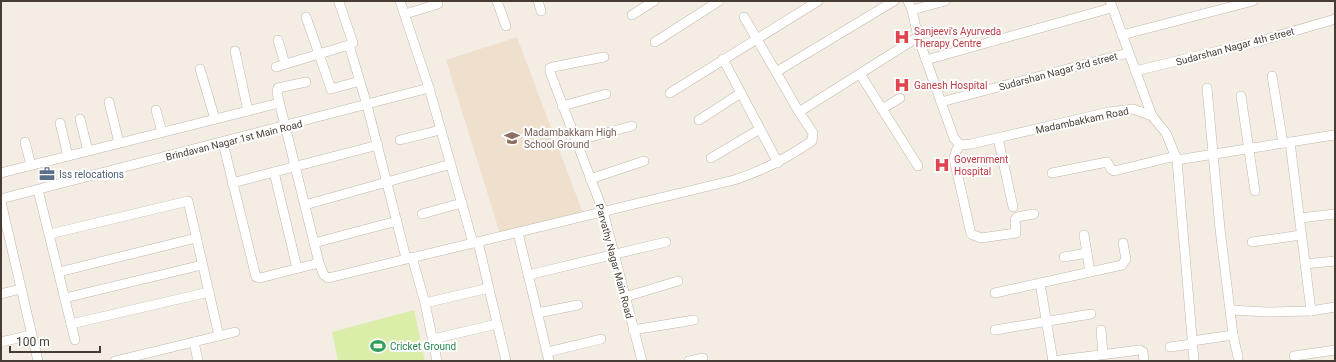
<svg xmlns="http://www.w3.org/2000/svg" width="1336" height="362" font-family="Roboto,sans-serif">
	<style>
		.education { fill: #efdfcd }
		.green { fill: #daeda9 }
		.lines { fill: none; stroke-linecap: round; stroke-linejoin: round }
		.minor-casing { stroke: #c3b6a9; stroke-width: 10 }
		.minor { stroke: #fff; stroke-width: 9 }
		.labels { text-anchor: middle; stroke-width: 4; stroke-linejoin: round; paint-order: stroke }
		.health-label { font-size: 10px; fill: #be3a42; stroke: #fff; text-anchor: start }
		.street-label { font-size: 10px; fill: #473c34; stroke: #fff }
		.education-label { font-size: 10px; fill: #785e54; stroke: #fff; text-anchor: start }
		.service-label { font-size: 10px; fill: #4e5e75; stroke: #fff; text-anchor: start }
		.leisure-label { font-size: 10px; fill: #27864d; stroke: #fff; text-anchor: start }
	</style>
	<rect width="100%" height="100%" fill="#f4ede4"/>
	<path class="education" d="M517,37L584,216L501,237L446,60Z"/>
	<path class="green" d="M414,310L425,361H338L332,332Z"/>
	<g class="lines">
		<defs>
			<g id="minor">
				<path d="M400,1L429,88L473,243"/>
				<path d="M497,1L506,26"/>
				<path d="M538,1L541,11"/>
				<path d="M908,1L912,10L918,37L941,102L954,138L960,145L971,144L1109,112L1133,109L1152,116L1166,133L1177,160L1194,361"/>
				<path d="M1110,1L1152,116"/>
				<path d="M339,2L353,43"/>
				<path d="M912,10L945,1"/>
				<path d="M405,14L438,4"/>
				<path d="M632,15L654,1"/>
				<path d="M744,17L776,72"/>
				<path d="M1122,35L1253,1"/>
				<path d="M278,40L285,64"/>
				<path d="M655,42L719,1"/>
				<path d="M235,51L248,111"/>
				<path d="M604,57L553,67L550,68V72L603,211L642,361"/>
				<path d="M723,59L778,163"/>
				<path d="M926,60L1111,8"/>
				<path d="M276,67L319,54L306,17"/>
				<path d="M200,69L215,119"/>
				<path d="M1135,71L1260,41L1335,19"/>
				<path d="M860,74L918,166"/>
				<path d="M1272,76L1283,143"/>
				<path d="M360,81L331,89L319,54L349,45L367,105L406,258"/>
				<path d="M306,82L278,88L277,93L319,263L324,275L328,278L734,180C763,171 787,158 812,141L813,133L799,112L918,37"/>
				<path d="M670,93L818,1"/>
				<path d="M1241,96L1255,191"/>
				<path d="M109,102L119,143"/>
				<path d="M941,102L1128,53"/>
				<path d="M562,106L606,94"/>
				<path d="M882,109L900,98"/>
				<path d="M156,110L162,132"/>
				<path d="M799,112L776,72L894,1"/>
				<path d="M80,119L88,151"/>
				<path d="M699,120L741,93"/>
				<path d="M60,123L68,156"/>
				<path d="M998,138L1013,207"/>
				<path d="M400,140L440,130"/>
				<path d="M576,141L632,126"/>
				<path d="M25,142L31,165"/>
				<path d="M1290,142L1311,311"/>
				<path d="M223,143L256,277L260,278L319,263"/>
				<path d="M960,145L956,151L954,159L971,234L981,238L1016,233L1015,220L1017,217L1034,214"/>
				<path d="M711,158L760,129"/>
				<path d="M1177,160L1334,135"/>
				<path d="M274,172L297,268"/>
				<path d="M1,173L279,103"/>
				<path d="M1052,173L1107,162L1111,169L1114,171L1176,156"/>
				<path d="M590,179L644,161"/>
				<path d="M232,183L378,145"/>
				<path d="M38,190L75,340"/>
				<path d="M1,199L429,88"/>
				<path d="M1,202L38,361"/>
				<path d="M305,205L451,164"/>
				<path d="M422,214L462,203"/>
				<path d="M1300,218L1335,214"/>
				<path d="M518,233L549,361"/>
				<path d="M50,234L188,201L219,336"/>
				<path d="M1084,235L1090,272"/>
				<path d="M478,242L506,361"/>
				<path d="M1252,242L1301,235"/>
				<path d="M314,243L397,221"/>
				<path d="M412,257L425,303L437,361"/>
				<path d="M1064,257L1087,253"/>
				<path d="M1305,264L1335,261"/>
				<path d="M59,272L196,238"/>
				<path d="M528,275L666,242"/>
				<path d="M1040,283L1053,361"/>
				<path d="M995,293L1122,265L1126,259L1123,243"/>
				<path d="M1,294L20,289"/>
				<path d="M625,297L678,281"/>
				<path d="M65,298L202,265"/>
				<path d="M425,303L489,288"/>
				<path d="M1231,310L1266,312L1311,311L1335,307"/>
				<path d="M537,313L578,305"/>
				<path d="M71,324L209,292"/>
				<path d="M633,330L694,320"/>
				<path d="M995,330L1091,314"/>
				<path d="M1101,330L1103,354"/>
				<path d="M1233,335L1238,357"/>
				<path d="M433,339L497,324"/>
				<path d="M1192,341L1233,335L1220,229L1207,88"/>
				<path d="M1,342L31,335"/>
				<path d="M194,342L198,361"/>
				<path d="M1170,347L1192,344"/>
				<path d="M547,352L601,339"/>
				<path d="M1294,356L1335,350"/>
				<path d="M115,361L235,332"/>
				<path d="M689,361L703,358"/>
				<path d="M1052,361L1140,350L1143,352L1144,361"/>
			</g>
		</defs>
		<use href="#minor" class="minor-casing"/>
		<use href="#minor" class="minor"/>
	</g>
	<defs>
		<symbol id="hospital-bare" viewBox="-9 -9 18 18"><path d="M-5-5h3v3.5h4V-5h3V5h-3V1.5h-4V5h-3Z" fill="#e0444e" stroke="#fff" stroke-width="2.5" paint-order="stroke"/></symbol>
		<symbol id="school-bare" viewBox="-9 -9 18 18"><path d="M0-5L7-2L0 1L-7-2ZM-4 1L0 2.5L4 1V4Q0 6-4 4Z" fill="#8d6e63" stroke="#fff" stroke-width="2.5" paint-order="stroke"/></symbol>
		<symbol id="office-bare" viewBox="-9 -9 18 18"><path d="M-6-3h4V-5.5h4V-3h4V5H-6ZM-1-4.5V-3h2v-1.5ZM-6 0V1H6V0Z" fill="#5c6f8a" stroke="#fff" stroke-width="2.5" paint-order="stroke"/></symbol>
		<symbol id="stadium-bare" viewBox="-9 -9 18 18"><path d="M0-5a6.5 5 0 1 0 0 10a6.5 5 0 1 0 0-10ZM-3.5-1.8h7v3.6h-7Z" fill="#2e9e5b" stroke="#fff" stroke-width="2.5" paint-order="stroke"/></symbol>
	</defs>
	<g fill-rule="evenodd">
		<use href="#hospital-bare" x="891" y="26" width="22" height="22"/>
		<use href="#hospital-bare" x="891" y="74" width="22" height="22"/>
		<use href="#school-bare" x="501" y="127" width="22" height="22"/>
		<use href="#hospital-bare" x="931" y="154" width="22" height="22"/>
		<use href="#office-bare" x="36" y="163" width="22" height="22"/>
		<use href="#stadium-bare" x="367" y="335" width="22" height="22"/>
	</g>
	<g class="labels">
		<g class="health-label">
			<text x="914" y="35">Sanjeevi's Ayurveda<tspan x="914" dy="12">Therapy Centre</tspan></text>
			<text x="914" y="89">Ganesh Hospital</text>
			<text x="954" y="163">Government<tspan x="954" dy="12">Hospital</tspan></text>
		</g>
		<g class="street-label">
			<text transform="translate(1235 46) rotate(-15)" y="4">Sudarshan Nagar 4th street</text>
			<text transform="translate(1058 71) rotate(-15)" y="4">Sudarshan Nagar 3rd street</text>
			<text transform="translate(1082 120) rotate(-12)" y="4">Madambakkam Road</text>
			<text transform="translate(234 140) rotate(-14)" y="4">Brindavan Nagar 1st Main Road</text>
			<text transform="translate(615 261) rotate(75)" y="4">Parvathy Nagar Main Road</text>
		</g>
		<g class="education-label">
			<text x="524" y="136">Madambakkam High<tspan x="524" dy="12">School Ground</tspan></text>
		</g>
		<g class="service-label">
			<text x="59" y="178">Iss relocations</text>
		</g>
		<g class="leisure-label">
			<text x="390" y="350">Cricket Ground</text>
		</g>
	</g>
	<rect width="1336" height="362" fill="none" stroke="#473c34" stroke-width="4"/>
	<path d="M10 346v6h90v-6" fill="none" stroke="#473c34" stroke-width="2"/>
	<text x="16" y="346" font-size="12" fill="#473c34" stroke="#ffffff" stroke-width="3" paint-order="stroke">100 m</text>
</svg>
